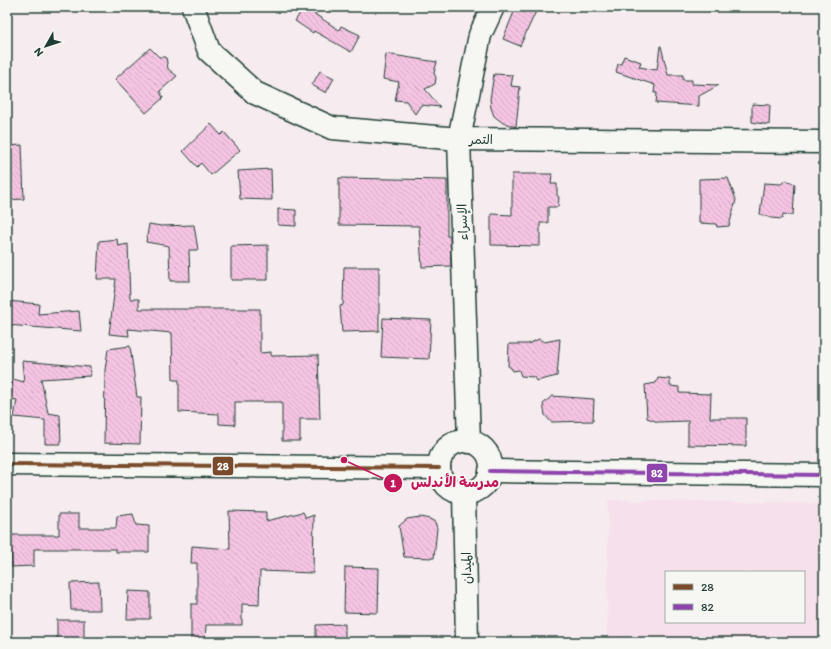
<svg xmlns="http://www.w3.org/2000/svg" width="831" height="649" font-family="Itim,'Playpen Sans Arabic',sans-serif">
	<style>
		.built { fill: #f6e0eb; fill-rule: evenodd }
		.building { fill: url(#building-back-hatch); stroke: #1f3d34 }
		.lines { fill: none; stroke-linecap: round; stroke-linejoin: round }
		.street-casing { stroke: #1f3d34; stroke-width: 25 }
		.secondary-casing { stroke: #1f3d34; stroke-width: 25 }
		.street { stroke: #f6f6f2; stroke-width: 22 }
		.secondary { stroke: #f6f6f2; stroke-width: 22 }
		.bus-1-casing { stroke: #f6f6f2; stroke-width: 7 }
		.bus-2-casing { stroke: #f6f6f2; stroke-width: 7 }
		.bus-1 { stroke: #7a4b2a; stroke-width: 4 }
		.bus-2 { stroke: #8e44ad; stroke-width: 4 }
		.labels { text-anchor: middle; stroke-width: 4; stroke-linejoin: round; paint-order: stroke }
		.street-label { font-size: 13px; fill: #1f3d34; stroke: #f6f6f2 }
		.leader { fill: none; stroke: #c2185b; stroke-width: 1.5 }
		.callout-dot { fill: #c2185b; stroke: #f6f6f2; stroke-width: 1.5 }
		.mark-label { font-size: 12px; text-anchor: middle; font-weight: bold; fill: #fff }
		.callout-label { font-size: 14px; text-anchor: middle; font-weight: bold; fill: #c2185b; stroke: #f6f6f2; stroke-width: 4; stroke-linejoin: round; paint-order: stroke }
		.line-badge { stroke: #f6f6f2; stroke-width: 1.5 }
		.badge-label { font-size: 11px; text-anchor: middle; font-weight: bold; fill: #fff }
	</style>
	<defs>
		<pattern id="building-back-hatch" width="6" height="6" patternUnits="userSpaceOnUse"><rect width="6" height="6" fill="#f6c4e3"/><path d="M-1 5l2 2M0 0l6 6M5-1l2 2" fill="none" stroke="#d2a9c3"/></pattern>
	</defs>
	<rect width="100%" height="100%" fill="#f6ecef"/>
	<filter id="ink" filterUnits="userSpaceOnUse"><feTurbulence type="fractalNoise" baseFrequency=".025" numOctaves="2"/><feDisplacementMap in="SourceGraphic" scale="8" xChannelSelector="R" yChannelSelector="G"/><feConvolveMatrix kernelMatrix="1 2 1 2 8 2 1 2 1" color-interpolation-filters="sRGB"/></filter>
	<g filter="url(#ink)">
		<path class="built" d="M608,500L824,503V642H607ZM666,572H804V622H666Z"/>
		<g class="building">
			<path d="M304,7L339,30L341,26L360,35L351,52L314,31L313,33L295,21Z"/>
			<path d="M516,7H538L520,46L503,39Z"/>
			<path d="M660,46H661L668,75H683V80H692V84L719,85L699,96V106L656,103L657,93H654L655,85L616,72L618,64H621L624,56L641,62L639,67L657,70Z"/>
			<path d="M150,48L159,57H166L168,69L177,76L160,91L163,98L146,113L115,79Z"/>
			<path d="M386,54L437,62L434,73L436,78L435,84L425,89L440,107L421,105L415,114L406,101L395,100L399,82L383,79Z"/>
			<path d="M320,71L334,78L326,93L312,85Z"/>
			<path d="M494,74L513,75L511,86L520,87L516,127L503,123L494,116L491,108L490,99Z"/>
			<path d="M752,104L770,105L769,125L752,122Z"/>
			<path d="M211,124L221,135L224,132L240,150L211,175L201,163L197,167L183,151Z"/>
			<path d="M22,145L24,199L7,200V146Z"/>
			<path d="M271,169L272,200L240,199L238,171Z"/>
			<path d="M512,174H552L551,184H557V195L559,197L558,207H548V223H540V246L491,245V214L512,215Z"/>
			<path d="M339,178L447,180V236H450L451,266L422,267L419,226L339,225Z"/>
			<path d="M728,178L736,200L729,226L717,227L716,224L699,223V179Z"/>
			<path d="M786,180L795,184L793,215L783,214L782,219L771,218L760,214L764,183L781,184Z"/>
			<path d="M278,209L296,210V226L278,225Z"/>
			<path d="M149,224L161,226L194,225L198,250H189L190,281H170L169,246L146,242Z"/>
			<path d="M117,239L118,246L128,244L130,299H139V309H260V353L271,352V356L318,355L320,419H300V441H282V402H235V425L219,424V414L179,412V380H173L172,333L128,329L129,336L109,334L116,279H97L99,241Z"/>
			<path d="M268,245V280H231V246Z"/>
			<path d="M344,267H379V331L342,332L340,306L343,305Z"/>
			<path d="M7,301L39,304L38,314L79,311L81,331L7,325Z"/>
			<path d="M383,318L431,320L429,359L381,357Z"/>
			<path d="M539,339L544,342L560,339L557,376L536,381L534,377L521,376L519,370L513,371L511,368L508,366L509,344H528Z"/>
			<path d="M130,346L137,397H141L140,444L104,443L105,370L108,349Z"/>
			<path d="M22,361L90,367V376L41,379L48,413L60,415L61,444H45V420L14,417L17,400L10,399L13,379L24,382Z"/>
			<path d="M658,378L670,379V386L679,387V393L711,394L710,418H746V446L688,445V421L658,422L647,418L645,385L656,383Z"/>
			<path d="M552,396L594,399L593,421L551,422L545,415L543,404Z"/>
			<path d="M229,511L266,512V521L303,512L306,518L314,515L313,573L260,571L259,605L242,604V625H206L205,642H191V604H197V563H191L192,546L230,549Z"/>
			<path d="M59,514H79V528H116L117,516L133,514L136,525L149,526V552H116V549H34V566L11,567V535H59Z"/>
			<path d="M420,517L430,519L435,522L437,528L434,558L404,557L399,526L407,519Z"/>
			<path d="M345,567L379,568L378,613L344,612Z"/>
			<path d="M99,582L100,610H71L70,583Z"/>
			<path d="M128,591L150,592V619H127Z"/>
			<rect x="57" y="620" width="27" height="22"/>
			<path d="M345,624V642H316V625Z"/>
		</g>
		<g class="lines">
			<defs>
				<path id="street" d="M193,7L209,51L255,93L332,128L459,139L824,142"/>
				<g id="secondary">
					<circle cx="465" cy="467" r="26"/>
					<path d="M469,442L459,139L480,35L493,7"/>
					<path d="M7,464L439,468"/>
					<path d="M490,471L824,475"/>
					<path d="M464,493L467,642"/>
				</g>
			</defs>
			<use href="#street" class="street-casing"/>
			<use href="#secondary" class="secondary-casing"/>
			<use href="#street" class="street"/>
			<use href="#secondary" class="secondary"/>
			<defs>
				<path id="bus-1" d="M7,464L439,468"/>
				<path id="bus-2" d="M490,471L824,475"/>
			</defs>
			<use href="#bus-1" class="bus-1-casing"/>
			<use href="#bus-2" class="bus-2-casing"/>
			<use href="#bus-1" class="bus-1"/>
			<use href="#bus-2" class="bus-2"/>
		</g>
	</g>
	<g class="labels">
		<g class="street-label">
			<text x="481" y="144">التمر</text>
			<text transform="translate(462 222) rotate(-92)" y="5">الإسراء</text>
			<text transform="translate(466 568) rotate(-91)" y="5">الميدان</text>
		</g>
	</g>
	<path class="leader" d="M344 460L393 483"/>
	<g class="callout-dot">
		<circle cx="344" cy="460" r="4"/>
		<circle cx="393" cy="483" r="10"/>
	</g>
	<g class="mark-label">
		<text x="393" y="487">1</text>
	</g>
	<g class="callout-label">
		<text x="455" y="487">مدرسة الأندلس</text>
	</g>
	<g class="line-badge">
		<rect x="212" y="456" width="22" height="20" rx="4" fill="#7a4b2a"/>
		<rect x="646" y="463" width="22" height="20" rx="4" fill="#8e44ad"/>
	</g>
	<g class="badge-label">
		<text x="223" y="470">28</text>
		<text x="657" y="477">82</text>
	</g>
	<rect width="831" height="649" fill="none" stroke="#f6f6f2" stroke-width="24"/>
	<rect x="12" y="12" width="807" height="625" fill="none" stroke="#1f3d34" stroke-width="1.5" filter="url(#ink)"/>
	<rect x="665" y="571" width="140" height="52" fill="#f6f6f2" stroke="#a0aca6"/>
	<rect x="673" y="584" width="20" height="6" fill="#7a4b2a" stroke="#a0aca6"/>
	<text x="701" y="591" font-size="12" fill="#1f3d34">28</text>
	<rect x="673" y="604" width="20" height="6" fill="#8e44ad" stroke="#a0aca6"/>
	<text x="701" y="611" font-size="12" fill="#1f3d34">82</text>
	<g transform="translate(46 46) rotate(231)" stroke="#f6f6f2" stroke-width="3" paint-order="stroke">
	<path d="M0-3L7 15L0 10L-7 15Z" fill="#1f3d34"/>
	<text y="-6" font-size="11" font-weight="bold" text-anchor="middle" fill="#1f3d34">N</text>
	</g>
</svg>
